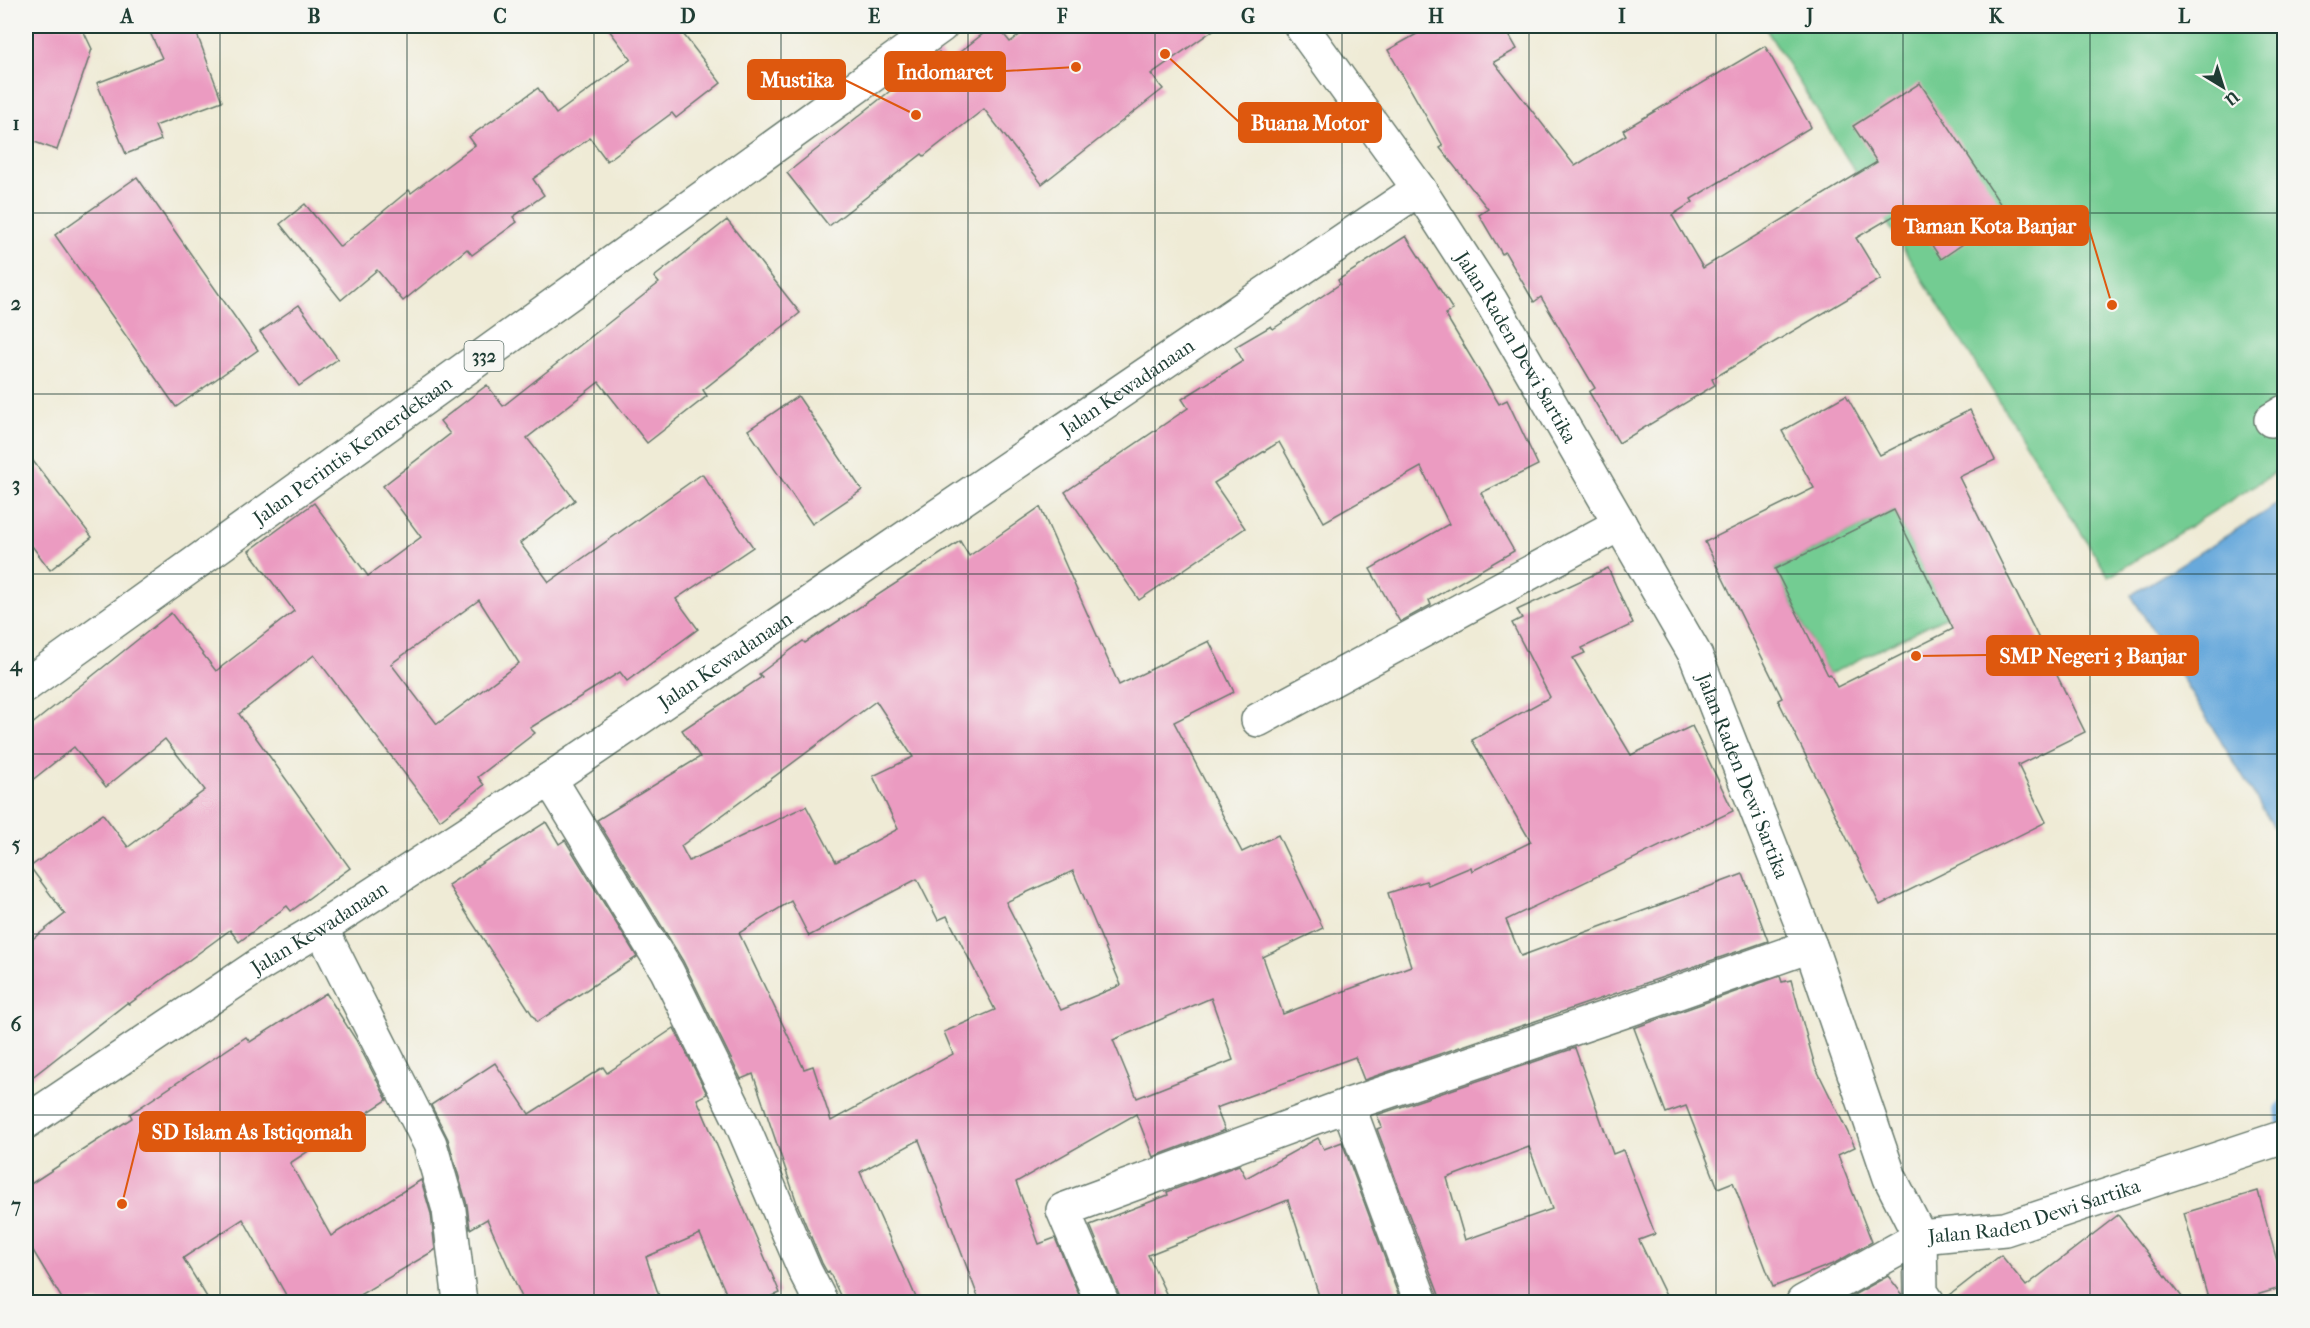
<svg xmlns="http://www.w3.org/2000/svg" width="2310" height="1328" font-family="'IM FELL French Canon',serif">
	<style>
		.green { fill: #73cc92; stroke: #498463; stroke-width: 1.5 }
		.water { fill: #67a9db; stroke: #437388; stroke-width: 1.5 }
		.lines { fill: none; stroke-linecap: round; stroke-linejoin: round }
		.stream { stroke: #67a9db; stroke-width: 12 }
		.building { fill: #eb9bc1; fill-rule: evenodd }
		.minor-casing { stroke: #687a6d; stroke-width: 36 }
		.major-casing { stroke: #687a6d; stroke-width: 36 }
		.minor { stroke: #fff; stroke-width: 33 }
		.major { stroke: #fff; stroke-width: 33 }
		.grid { fill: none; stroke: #1f3d34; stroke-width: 1.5; stroke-opacity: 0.55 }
		.labels { text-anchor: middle; stroke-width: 6; stroke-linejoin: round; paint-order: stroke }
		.shield { fill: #f6f6f2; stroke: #60746d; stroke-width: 1.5 }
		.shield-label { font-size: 18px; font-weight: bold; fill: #1f3d34 }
		.street-label { font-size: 20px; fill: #1f3d34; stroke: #f6f6f2 }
		.leader { fill: none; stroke: #de580e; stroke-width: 2 }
		.callout-dot { fill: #de580e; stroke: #f6f6f2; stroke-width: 2 }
		.callout { fill: #de580e; stroke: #de580e; stroke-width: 2 }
		.callout-label { font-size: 21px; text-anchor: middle; font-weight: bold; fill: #fff }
		.neatline { fill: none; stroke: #1f3d34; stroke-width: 2 }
		.grid-label { font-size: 20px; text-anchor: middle; font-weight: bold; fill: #1f3d34 }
	</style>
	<rect width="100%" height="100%" fill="#f6f6f2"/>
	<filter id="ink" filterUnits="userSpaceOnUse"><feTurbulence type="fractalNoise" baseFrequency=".0167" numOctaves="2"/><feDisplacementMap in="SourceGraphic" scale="12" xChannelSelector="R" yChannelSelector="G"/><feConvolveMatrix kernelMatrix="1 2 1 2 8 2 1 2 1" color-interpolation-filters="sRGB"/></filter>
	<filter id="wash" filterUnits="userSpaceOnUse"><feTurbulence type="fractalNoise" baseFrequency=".008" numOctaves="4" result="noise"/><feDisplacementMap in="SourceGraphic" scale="24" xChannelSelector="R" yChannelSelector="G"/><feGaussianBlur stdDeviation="1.35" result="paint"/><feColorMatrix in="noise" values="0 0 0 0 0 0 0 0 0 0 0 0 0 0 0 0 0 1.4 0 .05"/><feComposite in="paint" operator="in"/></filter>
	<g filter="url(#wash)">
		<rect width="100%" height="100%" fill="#efebd6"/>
		<g class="green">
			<path d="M1764,26H2284V467L2109,577Z"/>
			<path d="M1894,510L1947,616L1828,675L1775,569Z"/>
		</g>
		<path class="water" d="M2284,500V844L2131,595Z"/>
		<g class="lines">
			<path class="stream" d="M2284,1136L2281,1109L2284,1106"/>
		</g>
		<g id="blocks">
			<g class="building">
				<path d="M26,26H81L92,49L57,150L26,139Z"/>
				<path d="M147,26H194L222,101L155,126L161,140L126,154L97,83L162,58Z"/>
				<path d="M606,26H677L721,83L676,118L672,113L607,161L590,138L533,179L544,195L513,217L517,222L472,255L467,249L403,301L377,270L341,300L280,224L305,204L340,247L409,190L411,193L475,145L469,137L538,88L556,114L631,59Z"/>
				<path d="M993,26H997L1010,42L1032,26H1219L1151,74L1163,89L1042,184L984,109L924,156L922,154L829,226L787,173L939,52L947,62Z"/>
				<path d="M1431,26H1504L1517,49L1494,62L1575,166L1626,135L1623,130L1765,46L1811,127L1691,199L1693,202L1672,215L1703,268L1877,162L1853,126L1920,83L2007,214L1941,259L1907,208L1856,238L1881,279L1712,379L1715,385L1619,443L1589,392L1595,388L1541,297L1534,302L1505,252L1502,254L1479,215L1488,209L1440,148L1443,146L1388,50Z"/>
				<path d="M137,177L258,350L176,407L55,235Z"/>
				<path d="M727,220L800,313L703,390L707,396L647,443L599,382L527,438L575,500L520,543L549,582L702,474L753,547L676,599L698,629L627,681L620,672L530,728L535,733L478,777L484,785L440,820L314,655L239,714L350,868L291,911L287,906L239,942L230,930L129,1004L127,1003L26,1082V944L65,914L30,867L103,814L128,847L205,790L165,739L106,787L74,747L26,785V729L171,613L216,671L294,611L249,551L314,503L368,576L421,537L383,486L450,434L440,421L487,385L503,406L659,283L654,277ZM479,600L519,663L437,724L391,664Z"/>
				<path d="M1406,236L1453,310L1445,314L1499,404L1507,400L1538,465L1481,493L1514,551L1429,600L1431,605L1400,622L1370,569L1449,524L1421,467L1324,522L1279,442L1214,483L1245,528L1139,600L1065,492L1188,408L1182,399L1243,361L1235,347L1271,326L1273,329L1340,284L1338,280Z"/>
				<path d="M299,305L338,359L299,386L260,332Z"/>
				<path d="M1846,395L1880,455L1970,410L1995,460L1959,477L2085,732L2018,765L2046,822L1880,905L1778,700L1782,698L1705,542L1814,488L1782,431ZM1894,510L1953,629L1837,687L1830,674L1828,675L1775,569Z"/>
				<path d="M798,396L862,490L812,524L748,430Z"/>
				<path d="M26,452L92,537L50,570L26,538Z"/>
				<path d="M1040,507L1119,685L1209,641L1234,692L1174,722L1242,852L1278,835L1323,928L1263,957L1283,1014L1411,966L1388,893L1426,881L1428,885L1471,867L1472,871L1531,842L1472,740L1550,697L1512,623L1522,618L1517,610L1608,568L1633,624L1582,648L1585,653L1573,658L1631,755L1692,726L1733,811L1506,920L1521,956L1743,874L1768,941L1364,1080L1355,1057L1216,1108L1225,1130L1153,1157L1136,1114L1016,1182L1039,1244L1055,1238L1082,1302H980L919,1140L860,1172L918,1302H843L829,1271L827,1272L822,1263L798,1206L753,1074L741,1079L683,961L597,820L700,757L682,730L762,677L759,674L803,641L805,643L960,541L969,556ZM876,701L913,757L873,776L898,829L836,862L806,806L689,861L681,846ZM1073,871L1121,985L1061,1010L1006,902ZM917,879L938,920L947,916L995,1010L944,1032L953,1054L831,1121L813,1066L804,1069L739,933L791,901L809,936ZM1211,998L1233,1060L1137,1098L1113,1040Z"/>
				<path d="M546,822L559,844L565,840L637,957L537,1022L448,885Z"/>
				<path d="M1780,976L1782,982L1791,980L1815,1066L1855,1147L1838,1155L1872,1242L1835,1263L1773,1287L1733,1182L1718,1188L1686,1106L1666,1113L1634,1028Z"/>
				<path d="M326,993L356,1040L387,1100L290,1163L331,1236L421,1180L431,1214L435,1250L348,1302H290L243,1219L183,1258L210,1302H64L26,1239V1187L132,1118L130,1114L246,1037L250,1042Z"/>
				<path d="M674,1028L707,1094L697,1099L780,1293L758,1302H730L700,1234L646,1257L661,1302H524L487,1219L470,1229L467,1205L448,1139L431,1105L495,1063L529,1114L603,1067L607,1073Z"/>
				<path d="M1575,1048L1613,1154L1623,1150L1655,1234L1639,1240L1669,1302H1439V1295L1377,1129L1382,1127L1377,1115ZM1529,1147L1552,1209L1465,1240L1447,1178Z"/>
				<path d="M1318,1138L1324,1149L1342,1142L1401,1302H1321L1288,1200L1148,1255L1170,1302H1120L1119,1295L1090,1225L1168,1195L1167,1192L1239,1165L1246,1178Z"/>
				<path d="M2258,1191L2284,1287L2232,1302H2209L2184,1213Z"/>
				<path d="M2118,1215L2186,1302H1946V1298L2001,1255L2026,1286Z"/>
				<path d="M1888,1276L1903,1295L1906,1302H1841Z"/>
			</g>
		</g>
	</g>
	<g filter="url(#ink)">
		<use href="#blocks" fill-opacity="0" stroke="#687a6d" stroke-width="1.5"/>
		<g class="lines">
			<defs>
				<g id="minor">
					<path id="s1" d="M1301,26L1419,189L1491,301L1696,656L1814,956L1890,1178L1920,1237L2005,1229L2284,1137"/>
					<path d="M2271,420L2284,412"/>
					<path d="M1258,720L1620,524"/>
					<path d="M550,779L667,971L741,1122L805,1271L821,1302"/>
					<path d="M321,928L430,1144L449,1210L460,1302"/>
					<path id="s2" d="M26,1122L259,965L321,928L550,779L1419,189"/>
					<path d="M1102,1302L1063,1210L1348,1105"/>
					<path d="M1421,1302L1348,1105L1622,1012L1810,946"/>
					<path d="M1803,1302L1920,1237L1921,1292L1928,1302"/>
				</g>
				<g id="major">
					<path id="s3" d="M26,685L941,26"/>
				</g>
			</defs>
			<use href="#minor" class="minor-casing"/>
			<use href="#major" class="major-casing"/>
			<use href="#minor" class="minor"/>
			<use href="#major" class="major"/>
		</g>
	</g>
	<path class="grid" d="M220,26V1302M407,26V1302M594,26V1302M781,26V1302M968,26V1302M1155,26V1302M1342,26V1302M1529,26V1302M1716,26V1302M1903,26V1302M2090,26V1302M26,213H2284M26,394H2284M26,574H2284M26,754H2284M26,934H2284M26,1115H2284"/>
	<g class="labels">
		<rect class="shield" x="464.5" y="341" width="39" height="30" rx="4.5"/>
		<g class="shield-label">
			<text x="484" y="362">332</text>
		</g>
		<g class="street-label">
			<text dy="7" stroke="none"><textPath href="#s1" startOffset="387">Jalan Raden Dewi Sartika</textPath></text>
			<text dy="7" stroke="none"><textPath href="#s2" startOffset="1324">Jalan Kewadanaan</textPath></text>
			<text dy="7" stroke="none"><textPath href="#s3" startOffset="402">Jalan Perintis Kemerdekaan</textPath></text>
			<text dy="7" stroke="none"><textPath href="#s2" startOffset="838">Jalan Kewadanaan</textPath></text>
			<text dy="7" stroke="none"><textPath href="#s1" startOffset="873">Jalan Raden Dewi Sartika</textPath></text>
			<text dy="7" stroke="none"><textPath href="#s2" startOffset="352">Jalan Kewadanaan</textPath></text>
			<text dy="7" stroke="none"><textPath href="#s1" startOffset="1485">Jalan Raden Dewi Sartika</textPath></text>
		</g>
	</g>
	<path class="leader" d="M1076 67L1005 71M916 115L845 80M1165 54L1239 122M2112 305L2088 225M1916 656L1987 655M122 1204L140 1132"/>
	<g class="callout-dot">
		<circle cx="1076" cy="67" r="6"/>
		<circle cx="916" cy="115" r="6"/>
		<circle cx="1165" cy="54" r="6"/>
		<circle cx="2112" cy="305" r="6"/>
		<circle cx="1916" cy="656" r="6"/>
		<circle cx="122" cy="1204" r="6"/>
	</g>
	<g class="callout">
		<rect x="885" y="52" width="120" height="39" rx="6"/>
		<rect x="748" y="60" width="97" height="39" rx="6"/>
		<rect x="1239" y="103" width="142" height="39" rx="6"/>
		<rect x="1892" y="206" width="196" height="39" rx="6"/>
		<rect x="1987" y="636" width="211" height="39" rx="6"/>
		<rect x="140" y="1112" width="225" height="39" rx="6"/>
	</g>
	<g class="callout-label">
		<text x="945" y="79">Indomaret</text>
		<text x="797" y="87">Mustika</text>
		<text x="1310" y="130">Buana Motor</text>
		<text x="1990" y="233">Taman Kota Banjar</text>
		<text x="2093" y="663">SMP Negeri 3 Banjar</text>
		<text x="252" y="1139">SD Islam As Istiqomah</text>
	</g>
	<rect width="2310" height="1328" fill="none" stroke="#f6f6f2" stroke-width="66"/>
	<g transform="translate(2223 87) rotate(142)" stroke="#f6f6f2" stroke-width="4.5" paint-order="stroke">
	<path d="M0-4.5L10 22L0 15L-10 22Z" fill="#1f3d34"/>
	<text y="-9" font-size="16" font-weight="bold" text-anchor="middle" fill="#1f3d34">U</text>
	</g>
	<rect x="33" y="33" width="2244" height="1262" class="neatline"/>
	<g class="grid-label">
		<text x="127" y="23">A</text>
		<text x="314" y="23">B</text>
		<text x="500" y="23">C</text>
		<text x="688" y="23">D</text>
		<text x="874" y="23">E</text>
		<text x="1062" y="23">F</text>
		<text x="1248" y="23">G</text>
		<text x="1436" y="23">H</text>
		<text x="1622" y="23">I</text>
		<text x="1810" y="23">J</text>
		<text x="1996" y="23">K</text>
		<text x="2184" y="23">L</text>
		<text x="16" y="130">1</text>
		<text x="16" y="310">2</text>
		<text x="16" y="491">3</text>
		<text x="16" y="671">4</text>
		<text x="16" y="851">5</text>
		<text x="16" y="1031">6</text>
		<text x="16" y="1212">7</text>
	</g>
</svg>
